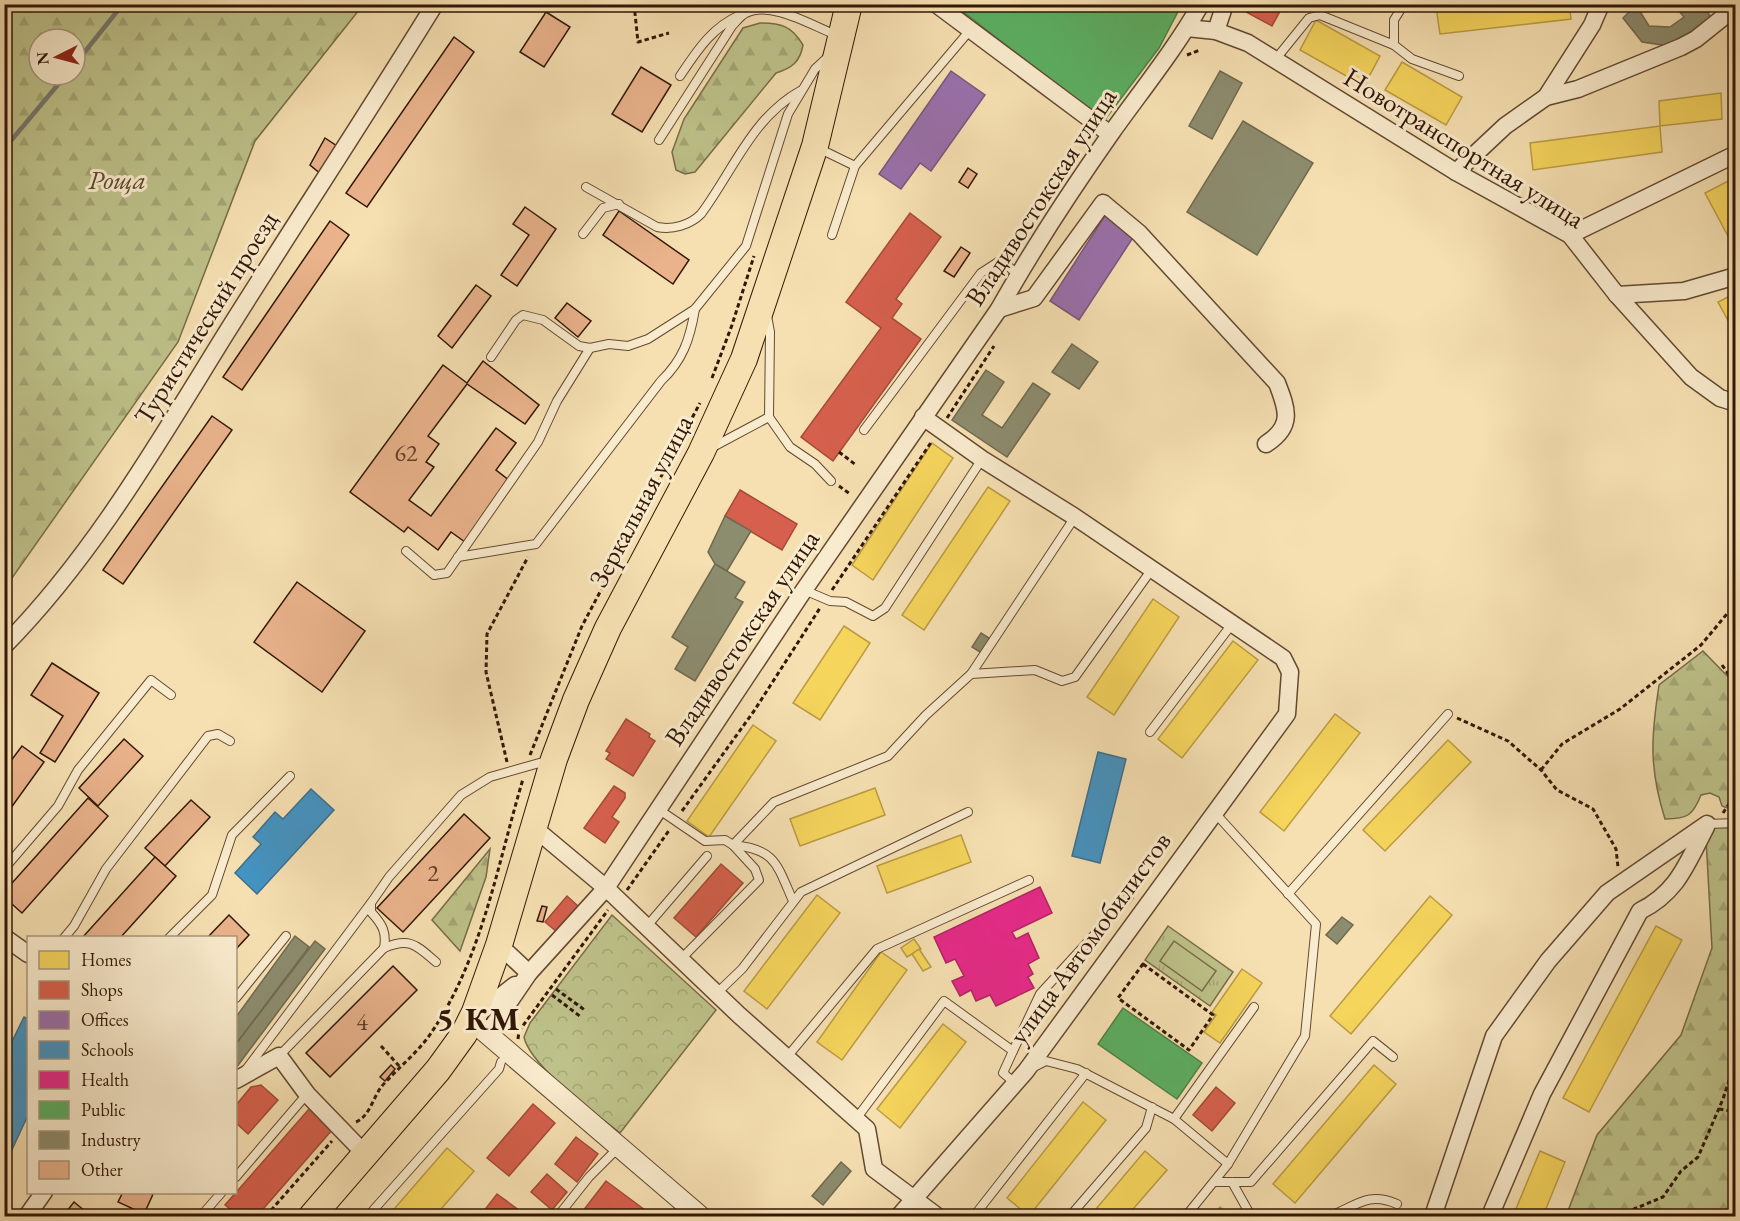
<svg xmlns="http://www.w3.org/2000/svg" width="1740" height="1221" font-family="'EB Garamond',serif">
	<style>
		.grass { fill: url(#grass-tufts); stroke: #786c48; stroke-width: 1.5 }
		.forest { fill: url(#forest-firs); stroke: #786c48; stroke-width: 1.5; fill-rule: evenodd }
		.park { fill: url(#park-crowns); stroke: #786c48; stroke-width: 1.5 }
		.pitch { fill: #bec28a; stroke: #786c48; stroke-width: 1.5 }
		.homes { fill: #f6d55c; stroke: #bb9c42; stroke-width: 1.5 }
		.shops { fill: #d6604d; stroke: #a54a38; stroke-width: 1.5 }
		.offices { fill: #9970ab; stroke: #7a557a; stroke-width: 1.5 }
		.schools { fill: #4393c3; stroke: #3e6e8a; stroke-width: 1.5 }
		.health { fill: #e7298a; stroke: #b12462; stroke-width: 1.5 }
		.public { fill: #5aae61; stroke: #4e8146; stroke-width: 1.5 }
		.industry { fill: #8c8c6e; stroke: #71694f; stroke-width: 1.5 }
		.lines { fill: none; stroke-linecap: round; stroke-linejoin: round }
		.stream { stroke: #73796e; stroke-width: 4.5 }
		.building { fill: #eab38c; stroke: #321706; stroke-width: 1.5 }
		.service-casing { stroke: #634931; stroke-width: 10 }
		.minor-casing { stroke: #634931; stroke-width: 19 }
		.tertiary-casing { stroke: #634931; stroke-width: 22 }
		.primary-casing { stroke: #321706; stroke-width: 28 }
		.path { stroke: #321706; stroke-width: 3; stroke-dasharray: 4.5 3; stroke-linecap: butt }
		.service { stroke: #f9ebcd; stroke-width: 8 }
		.minor { stroke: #f9ebcd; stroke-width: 16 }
		.tertiary { stroke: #f9ebcd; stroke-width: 20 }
		.primary { stroke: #f6e0b2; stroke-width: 26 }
		.labels { text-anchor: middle; stroke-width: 6; stroke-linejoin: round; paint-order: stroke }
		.number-label { font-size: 24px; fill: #603e28 }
		.street-label { font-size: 27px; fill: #321706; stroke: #f9ebcd }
		.park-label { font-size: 27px; font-style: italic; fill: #5c4a2e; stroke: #f9ebcd }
		.district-label { font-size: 33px; font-weight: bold; letter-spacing: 1.5px; fill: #321706; stroke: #f9ebcd }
	</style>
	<defs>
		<pattern id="grass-tufts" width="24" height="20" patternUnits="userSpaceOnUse" patternTransform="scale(1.5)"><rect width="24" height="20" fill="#bec28a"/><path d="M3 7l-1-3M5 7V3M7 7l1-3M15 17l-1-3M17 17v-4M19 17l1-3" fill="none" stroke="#a4a676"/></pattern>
		<pattern id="forest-firs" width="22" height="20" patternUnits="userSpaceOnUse" patternTransform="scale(1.5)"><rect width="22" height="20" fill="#bec28a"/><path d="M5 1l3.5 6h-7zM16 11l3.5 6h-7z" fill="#a4a676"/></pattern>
		<pattern id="park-crowns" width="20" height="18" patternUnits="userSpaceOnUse" patternTransform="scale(1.5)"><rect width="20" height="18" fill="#bec28a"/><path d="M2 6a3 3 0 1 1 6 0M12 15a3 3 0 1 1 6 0" fill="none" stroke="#a4a676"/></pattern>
	</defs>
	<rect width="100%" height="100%" fill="#f6e0b2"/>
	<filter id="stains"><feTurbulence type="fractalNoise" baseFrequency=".00333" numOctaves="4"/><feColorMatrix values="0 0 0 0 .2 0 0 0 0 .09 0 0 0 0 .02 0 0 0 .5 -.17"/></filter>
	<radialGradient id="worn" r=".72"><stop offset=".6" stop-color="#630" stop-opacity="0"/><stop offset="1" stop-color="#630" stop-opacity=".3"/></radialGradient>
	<path class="grass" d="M1168,926L1233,972L1210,1006L1145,960Z"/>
	<g class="forest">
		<path d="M5,4L363,5L255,141L178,342L5,588ZM39,39H75V75H39Z"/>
		<path d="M760,23C781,23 792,26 803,45C800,62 792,68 776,73L695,172L685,174L676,170L672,152L684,119L743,28Z"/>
		<path d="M1703,651L1735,684V811L1722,806L1719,797L1710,793L1701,795C1693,815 1688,819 1665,819C1649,768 1651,737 1659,685Z"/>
		<path d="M1709,827L1735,828L1736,985L1730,1000L1736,1011L1735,1216H1566L1597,1135L1681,1035L1712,948L1706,838Z"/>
		<path d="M490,849L486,877L460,951L432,920Z"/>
	</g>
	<path class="park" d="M612,915L716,1010L620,1133C596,1114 530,1066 524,1037L530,1023Z"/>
	<path class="pitch" d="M1174,941L1216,971L1202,991L1160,961Z"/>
	<g class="homes">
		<path d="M1456,4H1569L1571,19L1440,34L1436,7Z"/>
		<path d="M1316,20L1380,56L1364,86L1300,50Z"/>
		<path d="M1402,62L1462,97L1446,125L1385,90Z"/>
		<path d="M1721,93L1722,119L1660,126L1659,101Z"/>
		<path d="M1660,126L1662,152L1533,170L1530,143Z"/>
		<path d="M1736,177V251L1705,193Z"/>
		<path d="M1736,293V323L1731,326L1718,302Z"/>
		<path d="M932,443L953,458L873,580L852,565Z"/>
		<path d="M988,487L1010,501L924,630L902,615Z"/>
		<path d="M1153,599L1179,617L1114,715L1087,697Z"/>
		<path d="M844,626L870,643L820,720L793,703Z"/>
		<path d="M1233,641L1258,660L1182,758L1158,739Z"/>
		<path d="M1335,714L1360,733L1284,831L1260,812Z"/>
		<path d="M753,725L776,741L709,837L687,821Z"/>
		<path d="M1448,740L1471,762L1385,851L1363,830Z"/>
		<path d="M875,788L885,815L800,846L790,819Z"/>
		<path d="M961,835L971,862L887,893L877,866Z"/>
		<path d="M817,895L840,913L767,1009L744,991Z"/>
		<path d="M1430,896L1452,915L1351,1034L1330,1016Z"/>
		<path d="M1656,926L1682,940L1589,1112L1563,1098Z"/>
		<path d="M914,939L921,949L907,957L901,948Z"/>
		<path d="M919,949L931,967L923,971L912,954Z"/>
		<path d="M881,952L907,970L842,1060L817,1042Z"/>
		<path d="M1242,969L1262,983L1220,1043L1204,1032L1216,1015L1212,1012Z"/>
		<path d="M943,1024L966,1042L900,1128L877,1109Z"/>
		<path d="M1374,1065L1396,1084L1295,1203L1273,1184Z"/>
		<path d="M1083,1102L1106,1120L1029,1216L1007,1198Z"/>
		<path d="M447,1148L474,1171L435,1216H388Z"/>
		<path d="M1145,1151L1167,1170L1127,1216H1090Z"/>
		<path d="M1540,1151L1565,1162L1543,1216H1513Z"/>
		<path d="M1220,1207L1232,1216H1212Z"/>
	</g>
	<g class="shops">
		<path d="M1250,4H1284L1272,26L1246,12Z"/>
		<path d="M910,213L941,237L896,299L902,304L892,318L921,339L833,461L801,437L881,328L846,302Z"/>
		<path d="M740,490L797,524L782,550L725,516Z"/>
		<path d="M626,719L650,734L649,737L655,741L633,776L606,759L610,753L606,751Z"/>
		<path d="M614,786L625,793V798L612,817L619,822L605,843L584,828Z"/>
		<path d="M721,864L743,883L696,937L674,918Z"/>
		<path d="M567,896L578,906L557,932L545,922Z"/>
		<path d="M261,1085L278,1100L248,1134L236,1123V1105L251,1087Z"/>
		<path d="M1216,1087L1235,1103L1212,1131L1193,1115Z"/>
		<path d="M533,1104L555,1123L509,1176L487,1158Z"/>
		<path d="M309,1109L332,1130L257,1216H239L225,1205Z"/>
		<path d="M576,1137L598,1154L577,1182L555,1164Z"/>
		<path d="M547,1174L567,1192L552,1210L531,1192Z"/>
		<path d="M606,1181L653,1216H579Z"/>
		<path d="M497,1194L527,1216H480Z"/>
	</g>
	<g class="offices">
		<path d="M951,71L985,95L931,171L920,163L901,189L879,174Z"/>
		<path d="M1106,214L1136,233L1079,320L1050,301Z"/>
	</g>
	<g class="schools">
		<path d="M1098,752L1126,759L1100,863L1072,856Z"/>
		<path d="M311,789L334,810L257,894L235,873L261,844L253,837L275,812L283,819Z"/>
		<path d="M24,1017L28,1019V1115L4,1167V1058Z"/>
	</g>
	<path class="health" d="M1040,887L1052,913L1012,932L1016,939L1028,933L1039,958L1028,964L1033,974L1028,977L1034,988L996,1006L990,995L976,1001L971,990L960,996L952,981L964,976L955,959L946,963L934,937Z"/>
	<g class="public">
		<path d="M953,4H1182L1159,48L1104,121Z"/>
		<path d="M1123,1008L1202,1063L1177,1099L1098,1044Z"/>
	</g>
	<g class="industry">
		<path d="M1673,4H1701L1712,18L1674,44L1662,45L1642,42L1623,18L1636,5L1649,26L1670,27L1684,17Z"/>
		<path d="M1220,71L1242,83L1212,139L1189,126Z"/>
		<path d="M1243,121L1313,163L1257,255L1187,212Z"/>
		<path d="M1072,344L1098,362L1079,389L1052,372Z"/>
		<path d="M986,370L1004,382L982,415L1002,428L1033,383L1050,394L1007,457L952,420Z"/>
		<path d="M725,516L751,531L727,571L715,564L708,552Z"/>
		<path d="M715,564L745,582L735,598L743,602L695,681L675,669L688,647L672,637Z"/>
		<path d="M981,633L992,640L983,654L972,647Z"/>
		<path d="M1342,917L1353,925L1337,944L1326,935Z"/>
		<path d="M295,936L309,947L236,1044V1017Z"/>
		<path d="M315,941L325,949L236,1068V1044Z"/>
		<path d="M841,1162L851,1171L823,1205L812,1196Z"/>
	</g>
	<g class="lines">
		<g class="stream">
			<path d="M75,64L123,4"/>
			<path d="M4,149L66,75"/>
		</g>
	</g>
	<g class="building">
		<path d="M546,12L570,27L544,67L520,52Z"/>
		<path d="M454,37L474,52L367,207L346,193Z"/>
		<path d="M641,67L671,85L642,132L612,114Z"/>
		<path d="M325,138L340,148L322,175L310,165Z"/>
		<path d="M968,168L977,174L968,188L959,182Z"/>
		<path d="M525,207L556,229L517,286L501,275L529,235L513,224Z"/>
		<path d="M619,211L689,260L673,284L603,235Z"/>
		<path d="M330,221L349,235L242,390L223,377Z"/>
		<path d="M961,247L970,253L954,277L944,271Z"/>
		<path d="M476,285L491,296L452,348L438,336Z"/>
		<path d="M567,303L591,321L578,337L555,318Z"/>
		<path d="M483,361L539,405L525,424L467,384L428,436L439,444L426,462L434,467L409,500L431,516L496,428L516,443L496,470L510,481L465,542L451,532L438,550L408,527L404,532L350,492L443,365L467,383Z"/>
		<path d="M212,416L232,430L123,584L103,570Z"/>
		<path d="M297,582L365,631L322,692L254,642Z"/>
		<path d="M52,663L99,693L55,762L40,753L63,716L31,695Z"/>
		<path d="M124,739L143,756L98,806L79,788Z"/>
		<path d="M22,746L44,762L8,812L4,810V770Z"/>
		<path d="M88,798L108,816L22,913L4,897V892Z"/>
		<path d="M191,800L210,817L165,866L145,848Z"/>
		<path d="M464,814L490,838L403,932L377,908Z"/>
		<path d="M155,857L176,876L120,938H82Z"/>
		<path d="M542,906L547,907L543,922L537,921Z"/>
		<path d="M229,915L249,935L236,949V938H207Z"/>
		<path d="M393,966L417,990L330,1077L306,1053Z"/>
		<path d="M391,1065L395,1069L385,1081L380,1077Z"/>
		<path d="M123,1192H154L144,1214L118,1202Z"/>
		<path d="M74,1202L91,1216H63Z"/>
	</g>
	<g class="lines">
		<defs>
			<g id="service">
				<path d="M1404,4L1394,20V45L1412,59L1459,76"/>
				<path d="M1275,60L1309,18L1320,15L1394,45"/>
				<path d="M680,76C697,51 711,28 740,15"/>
				<path d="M659,140L732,26C736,22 741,15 746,13C772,0 814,27 839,36"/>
				<path d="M818,148L855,166L832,235"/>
				<path d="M855,166L971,29"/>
				<path d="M586,187L657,227C673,230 690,225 701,214C733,171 752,118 800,91"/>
				<path d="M583,234L603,208L619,204"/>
				<path d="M767,316L770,332L769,417L790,447L815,464L831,481"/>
				<path d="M491,357L516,320L523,315L543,320L579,346L590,348L609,344L628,346L648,339L695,309L746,246L788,114L815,69L829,56"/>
				<path d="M864,430L981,273L998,262L1008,266L1018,275"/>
				<path d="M711,448L769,417"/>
				<path d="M406,551L434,575L447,573L538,442L557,401L590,348"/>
				<path d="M458,557L536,544L661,381C683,360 690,339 695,309"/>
				<path d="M804,590L830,601L846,602L873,616L885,608L982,459"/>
				<path d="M971,674L1075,517"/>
				<path d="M1150,732L1232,624"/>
				<path d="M658,809L705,841L725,840L733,845L755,869L759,880L681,959"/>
				<path d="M1707,824L1736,823"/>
				<path d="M733,845L774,802L888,756L926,715L971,674L1035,670L1062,681L1075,677L1152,569"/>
				<path d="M733,845C776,849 777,865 793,901"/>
				<path d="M4,869L58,806L78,770L151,680L171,695"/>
				<path d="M1288,894L1448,714"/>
				<path d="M647,926L707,856"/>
				<path d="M64,938L74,926L106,869L208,736L218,734L230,741"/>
				<path d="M169,938L212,895L232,835L290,776"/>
				<path d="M384,948C387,932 382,924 371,912V903L389,877L461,795L490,777L550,760"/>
				<path d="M716,994L742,969L801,892L968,812"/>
				<path d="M236,998L286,936"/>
				<path d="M1013,1051L1040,994L1129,897"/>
				<path d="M279,1056L384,948C410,937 416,945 436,962"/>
				<path d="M787,1057L877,949L1029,880"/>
				<path d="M1034,1067L1046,1061L1077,1069L1174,1119L1254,1007"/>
				<path d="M245,1071L371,903"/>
				<path d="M856,1119L944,1001L1013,1051L1003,1073L1015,1083"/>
				<path d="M1174,1119L1228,1164"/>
				<path d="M236,1177L307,1094"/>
				<path d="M1214,1182H1251L1373,1041L1393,1057"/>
				<path d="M1232,1182L1251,1216"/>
				<path d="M201,1216L222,1192"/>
				<path d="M368,1216L499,1069L501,1062"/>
				<path d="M558,1216L589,1177L620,1146"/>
				<path d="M974,1216L1086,1073"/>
				<path d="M1070,1216L1146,1128L1152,1107"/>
				<path d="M1186,1216L1228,1164L1305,1036L1316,924L1215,813"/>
				<path d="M1330,1216C1356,1206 1368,1191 1397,1204"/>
			</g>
			<g id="minor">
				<path d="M936,4L1110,134"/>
				<path d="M1187,28L1216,31L1248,43L1456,172L1570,235L1617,295L1691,377L1720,398L1736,403"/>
				<path d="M1216,31L1225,4"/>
				<path d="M1546,97L1592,25L1601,4"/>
				<path d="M1456,172L1505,126L1546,97L1578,89L1681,47L1696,39L1736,7"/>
				<path d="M1570,235L1736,154"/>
				<path d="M1617,295L1684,291L1736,276"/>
				<path d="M999,309L1034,298L1103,203L1139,233L1277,383C1287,409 1294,426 1266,444"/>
				<path d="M4,646C93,556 158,443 225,335C294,225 366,116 435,4"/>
				<path d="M533,827L606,888L739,1015L867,1129L874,1169L937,1216"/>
				<path d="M4,937L28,954"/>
				<path d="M499,945L529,973"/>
				<path d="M474,1017L515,985"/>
				<path d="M488,1033L529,973L606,888L804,590L999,309C1033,248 1072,189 1112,132C1142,90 1175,49 1201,4"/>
				<path d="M236,1080L279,1056L307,1094L366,1155"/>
				<path d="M27,1216L44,1192"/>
				<path d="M899,1216L1026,1071L1287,714L1290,672L1283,658L1075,517L982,459L923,417"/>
				<path d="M1433,1216L1494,1036L1548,961L1607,893L1707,824"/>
				<path d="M1490,1216L1542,1094L1640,911C1678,892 1687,863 1706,827"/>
			</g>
			<path id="tertiary" d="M471,1020L700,1216"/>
			<path id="primary" d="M312,1216L438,1070L464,1034L475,1012L499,945L554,759L576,700L608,628L701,453L744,359L815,146L849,4"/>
		</defs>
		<use href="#service" class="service-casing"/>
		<use href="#minor" class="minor-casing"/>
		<use href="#tertiary" class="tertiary-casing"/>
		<use href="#primary" class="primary-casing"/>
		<g class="path">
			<path d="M634,4L638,42L669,33"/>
			<path d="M1187,55L1200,50"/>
			<path d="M712,378L732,325L754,256"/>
			<path d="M947,418L994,346"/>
			<path d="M839,452L856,465"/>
			<path d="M839,486L850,494"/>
			<path d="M832,590L932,441"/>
			<path d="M1722,665L1736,685"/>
			<path d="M1457,718L1508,741L1541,770L1557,790L1593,809L1616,849L1618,867"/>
			<path d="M530,755L582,626L700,403"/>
			<path d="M507,762L486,672L487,634L528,557"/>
			<path d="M1541,770L1562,744L1620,709L1701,645L1736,603"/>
			<path d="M682,811L754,711L820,608"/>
			<path d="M1723,813L1736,793"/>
			<path d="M627,890L670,829"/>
			<path d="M1143,964L1213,1015L1189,1050L1118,998Z"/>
			<path d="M556,989L586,1011"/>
			<path d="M552,995L581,1017"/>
			<path d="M518,1039L519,1031L608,910"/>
			<path d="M381,1046L401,1068"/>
			<path d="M1719,1109L1736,1112"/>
			<path d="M356,1122C370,1116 373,1097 382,1086C397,1069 415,1055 429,1036C482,960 497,866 523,779"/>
			<path d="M266,1216L332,1141"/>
			<path d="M1629,1216L1634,1209L1663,1197L1681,1171L1698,1157L1723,1099L1736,1059"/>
		</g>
		<use href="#service" class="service"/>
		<use href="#minor" class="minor"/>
		<use href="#tertiary" class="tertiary"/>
		<use href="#primary" class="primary"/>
	</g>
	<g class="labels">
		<g class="number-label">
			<text x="406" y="461">62</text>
			<text x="433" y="881">2</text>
			<text x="362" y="1030">4</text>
		</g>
		<g class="street-label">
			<text transform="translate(1464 148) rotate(32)" y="9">Новотранспортная улица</text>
			<text transform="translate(1041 197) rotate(-57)" y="9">Владивостокская улица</text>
			<text transform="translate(206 318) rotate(-58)" y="9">Туристический проезд</text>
			<text transform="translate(641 501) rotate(-62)" y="9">Зеркальная улица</text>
			<text transform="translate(742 638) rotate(-56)" y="9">Владивостокская улица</text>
			<text transform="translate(1090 938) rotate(-54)" y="9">улица Автомобилистов</text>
		</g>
		<g class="park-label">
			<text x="117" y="189">Роща</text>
		</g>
		<g class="district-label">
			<text x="479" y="1030">5 КМ</text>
		</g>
	</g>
	<rect width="1740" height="1221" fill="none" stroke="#f6e0b2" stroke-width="24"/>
	<rect x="6" y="6" width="1728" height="1209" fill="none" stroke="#321706" stroke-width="3"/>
	<rect x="12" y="12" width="1716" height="1197" fill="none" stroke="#321706" stroke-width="1.5"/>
	<rect x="27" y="936" width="210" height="258" fill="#f9ebcd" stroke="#a9967d" stroke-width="1.5"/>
	<rect x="39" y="951" width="30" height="18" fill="#f6d55c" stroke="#a9967d" stroke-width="1.5"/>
	<text x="81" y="966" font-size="18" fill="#321706">Homes</text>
	<rect x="39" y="981" width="30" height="18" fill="#d6604d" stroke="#a9967d" stroke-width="1.5"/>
	<text x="81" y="996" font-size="18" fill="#321706">Shops</text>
	<rect x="39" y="1011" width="30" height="18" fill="#9970ab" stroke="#a9967d" stroke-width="1.5"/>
	<text x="81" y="1026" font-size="18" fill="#321706">Offices</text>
	<rect x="39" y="1041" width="30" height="18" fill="#4393c3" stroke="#a9967d" stroke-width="1.5"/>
	<text x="81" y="1056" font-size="18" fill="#321706">Schools</text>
	<rect x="39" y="1071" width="30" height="18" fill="#e7298a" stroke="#a9967d" stroke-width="1.5"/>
	<text x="81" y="1086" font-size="18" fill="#321706">Health</text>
	<rect x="39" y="1101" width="30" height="18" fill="#5aae61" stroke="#a9967d" stroke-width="1.5"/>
	<text x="81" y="1116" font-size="18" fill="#321706">Public</text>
	<rect x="39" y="1131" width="30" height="18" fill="#8c8c6e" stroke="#a9967d" stroke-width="1.5"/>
	<text x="81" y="1146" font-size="18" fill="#321706">Industry</text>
	<rect x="39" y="1161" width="30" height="18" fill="#eab38c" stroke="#a9967d" stroke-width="1.5"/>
	<text x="81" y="1176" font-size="18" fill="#321706">Other</text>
	<g transform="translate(57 57) rotate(264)"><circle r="28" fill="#f9ebcd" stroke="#a9967d" stroke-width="1.5"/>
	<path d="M0-4.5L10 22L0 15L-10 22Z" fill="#8f2418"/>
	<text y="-9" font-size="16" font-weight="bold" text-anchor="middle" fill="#321706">N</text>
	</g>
	<rect width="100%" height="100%" filter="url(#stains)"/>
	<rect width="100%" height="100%" fill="url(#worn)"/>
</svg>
